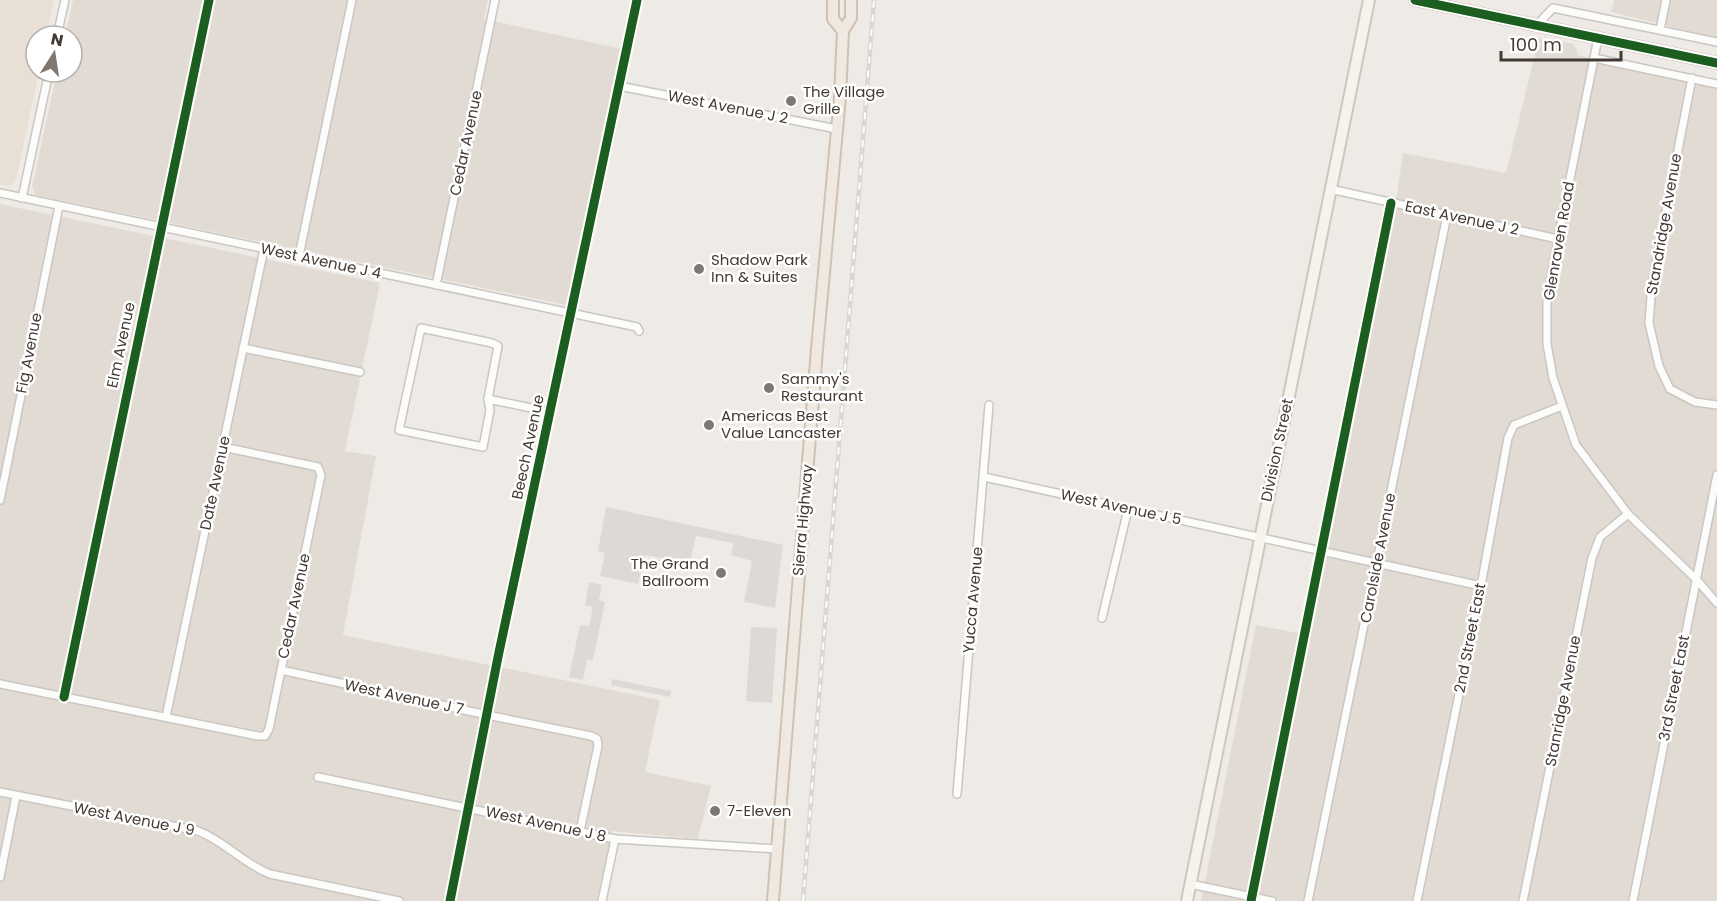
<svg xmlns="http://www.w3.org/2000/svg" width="1717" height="901" font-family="Poppins,sans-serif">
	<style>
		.residential { fill: #e2dbd3 }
		.education { fill: #e9e0d5 }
		.parking { fill: #ddd9d6 }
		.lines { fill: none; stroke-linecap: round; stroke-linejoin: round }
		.street-casing { stroke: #cac6c2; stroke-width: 10 }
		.secondary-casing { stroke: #cfc7be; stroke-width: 14 }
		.primary-casing { stroke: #d0c2b3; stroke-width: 14 }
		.street { stroke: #fcfcfb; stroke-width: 7 }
		.secondary { stroke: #f6f2ec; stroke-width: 10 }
		.primary { stroke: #f0e9e2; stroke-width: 10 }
		.rail-casing { stroke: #d8d7d7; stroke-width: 4.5 }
		.rail { stroke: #fff; stroke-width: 2; stroke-dasharray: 7; stroke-linecap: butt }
		.cycleway-casing { stroke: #fff; stroke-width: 13 }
		.cycleway { stroke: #1b5e20; stroke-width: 9 }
		.poi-dot { fill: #7f7872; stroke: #fff; stroke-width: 2 }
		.labels { text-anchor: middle; stroke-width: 5; stroke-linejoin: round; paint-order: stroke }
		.poi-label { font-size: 15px; fill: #433a33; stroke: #fff; text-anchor: start }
		.street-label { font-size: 15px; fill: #433a33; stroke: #fff }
	</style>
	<rect width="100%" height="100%" fill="#eeeae6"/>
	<g class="residential">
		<path d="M73,0H488L484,19L622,49L566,305L36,195L32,187L57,72H72V36H65Z"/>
		<path d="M1614,0H1717V38L1611,12Z"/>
		<path d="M1539,38L1574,44L1578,55L1717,86V901H1201L1256,625L1308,635L1395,208L1403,153L1506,173Z"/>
		<path d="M0,204L380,283L345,451L376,456L343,635L660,700L645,772L711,786L698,839L612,831L597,901H0Z"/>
	</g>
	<path class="education" d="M0,0H54L46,36H36V72H39L16,180L13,185L9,186L0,184Z"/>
	<g class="parking">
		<path d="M606,507L783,545L775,608L744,602L752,561L731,555L734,543L696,536L690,563L645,555L638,584L600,576L605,553L598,551Z"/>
		<path d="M589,582L602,585L599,600L605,602L593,660L587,659L583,680L569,677L580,625L589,626L593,607L585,605Z"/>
		<path d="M751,627L777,628L772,703L746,701Z"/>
		<path d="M612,679L671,691L670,697L611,685Z"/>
	</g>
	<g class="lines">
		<defs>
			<g id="street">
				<path d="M1537,25L1553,8L1717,42"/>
				<path d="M1660,30L1666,0"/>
				<path d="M57,36L65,0"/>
				<path d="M1598,38L1558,239L1547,301V344L1553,378L1576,445L1628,514L1696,579L1717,603"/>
				<path d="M1594,58L1717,84"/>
				<path d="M1692,78L1652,284L1649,323L1659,366L1670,389L1695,402L1717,405"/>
				<path d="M619,86L837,129"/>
				<path d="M1330,189L1558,239"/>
				<path d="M0,193L637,327L639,331"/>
				<path d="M22,198L49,72"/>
				<path d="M299,256L352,0"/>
				<path d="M436,285L495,0"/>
				<path d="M421,328L492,343L498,346L488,399L490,410L483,447L399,430Z"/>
				<path d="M243,348L360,372"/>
				<path d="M488,399L550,412"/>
				<path d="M984,477L1481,586"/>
				<path d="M0,500L59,206"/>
				<path d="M1102,618L1128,509"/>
				<path d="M281,670L487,715L591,736L597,739L598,746L580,831"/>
				<path d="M0,684L258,736H265L269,729L321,475L318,467L223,447"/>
				<path d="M64,697L209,0"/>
				<path d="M166,717L264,249"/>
				<path d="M318,777L615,839L777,849"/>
				<path d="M0,792L198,831C224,841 244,864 270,874L399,901"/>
				<path d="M957,794L989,405"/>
				<path d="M0,877L16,796"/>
				<path d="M1190,884L1272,901"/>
				<path d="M450,901L498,657L637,0"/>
				<path d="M602,901L615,839"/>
				<path d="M1251,901L1391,203"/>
				<path d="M1308,901L1447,215"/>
				<path d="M1417,901L1481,586L1508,438L1514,425L1562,406"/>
				<path d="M1523,901L1592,558L1600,537L1628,514"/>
				<path d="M1633,901L1717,475"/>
			</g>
			<path id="secondary" d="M1187,901L1369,0"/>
			<g id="primary">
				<path d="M833,0V19L843,31"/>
				<path d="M1415,0L1717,63"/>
				<path d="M773,901L817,349L840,97L843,31L851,18V0"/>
			</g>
		</defs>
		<use href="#street" class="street-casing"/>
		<use href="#secondary" class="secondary-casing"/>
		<use href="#primary" class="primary-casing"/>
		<use href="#street" class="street"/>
		<use href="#secondary" class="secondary"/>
		<use href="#primary" class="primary"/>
		<defs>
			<path id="rail" d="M803,901L874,0"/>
		</defs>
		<use href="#rail" class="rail-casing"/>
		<use href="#rail" class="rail"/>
		<defs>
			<g id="cycleway">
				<path d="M1415,0L1717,63"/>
				<path d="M64,697L209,0"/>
				<path d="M450,901L498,657L637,0"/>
				<path d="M1251,901L1391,203"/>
			</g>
		</defs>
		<use href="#cycleway" class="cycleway-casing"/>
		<use href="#cycleway" class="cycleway"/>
	</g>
	<g class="poi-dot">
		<circle cx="791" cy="101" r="6"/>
		<circle cx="699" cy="269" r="6"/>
		<circle cx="769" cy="388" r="6"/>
		<circle cx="709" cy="425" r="6"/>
		<circle cx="721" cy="573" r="6"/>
		<circle cx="715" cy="811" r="6"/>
	</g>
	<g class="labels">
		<g class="poi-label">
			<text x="803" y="97">The Village<tspan x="803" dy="17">Grille</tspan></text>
			<text x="711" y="265">Shadow Park<tspan x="711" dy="17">Inn &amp; Suites</tspan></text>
			<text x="781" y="384">Sammy's<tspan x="781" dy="17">Restaurant</tspan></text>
			<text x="721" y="421">Americas Best<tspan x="721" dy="17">Value Lancaster</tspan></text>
			<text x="709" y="569" text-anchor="end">The Grand<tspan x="709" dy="17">Ballroom</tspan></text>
			<text x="727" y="816">7-Eleven</text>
		</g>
		<g class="street-label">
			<text transform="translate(728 107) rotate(11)" y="5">West Avenue J 2</text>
			<text transform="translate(466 143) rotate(-78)" y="5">Cedar Avenue</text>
			<text transform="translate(1462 218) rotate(12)" y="5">East Avenue J 2</text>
			<text transform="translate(1664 224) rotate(-80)" y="5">Standridge Avenue</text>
			<text transform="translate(1559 241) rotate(-80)" y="5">Glenraven Road</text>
			<text transform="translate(321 261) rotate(12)" y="5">West Avenue J 4</text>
			<text transform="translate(121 345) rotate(-78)" y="5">Elm Avenue</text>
			<text transform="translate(29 353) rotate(-79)" y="5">Fig Avenue</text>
			<text transform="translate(528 447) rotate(-78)" y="5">Beech Avenue</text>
			<text transform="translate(1277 450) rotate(-78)" y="5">Division Street</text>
			<text transform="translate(215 483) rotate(-78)" y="5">Date Avenue</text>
			<text transform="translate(1121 507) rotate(12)" y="5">West Avenue J 5</text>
			<text transform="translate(803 520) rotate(-85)" y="5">Sierra Highway</text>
			<text transform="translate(1378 558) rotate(-79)" y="5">Carolside Avenue</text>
			<text transform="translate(973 600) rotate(-85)" y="5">Yucca Avenue</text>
			<text transform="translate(294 606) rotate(-78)" y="5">Cedar Avenue</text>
			<text transform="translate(1470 638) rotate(-79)" y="5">2nd Street East</text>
			<text transform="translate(1674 688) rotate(-79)" y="5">3rd Street East</text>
			<text transform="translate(404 697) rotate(12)" y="5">West Avenue J 7</text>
			<text transform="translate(1563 701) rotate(-79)" y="5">Stanridge Avenue</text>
			<text transform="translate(134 819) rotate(11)" y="5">West Avenue J 9</text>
			<text transform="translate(546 824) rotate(12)" y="5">West Avenue J 8</text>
		</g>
	</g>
	<g transform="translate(54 54) rotate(12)"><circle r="28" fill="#ffffff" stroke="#b4b0ad" stroke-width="1.5"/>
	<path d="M0-4.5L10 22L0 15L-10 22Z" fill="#7f7872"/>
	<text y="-9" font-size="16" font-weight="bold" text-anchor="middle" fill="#433a33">N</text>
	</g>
	<path d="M1501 51v9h120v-9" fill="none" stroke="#433a33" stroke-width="3"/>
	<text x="1510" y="51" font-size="18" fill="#433a33" stroke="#ffffff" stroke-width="4.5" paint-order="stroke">100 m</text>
</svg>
